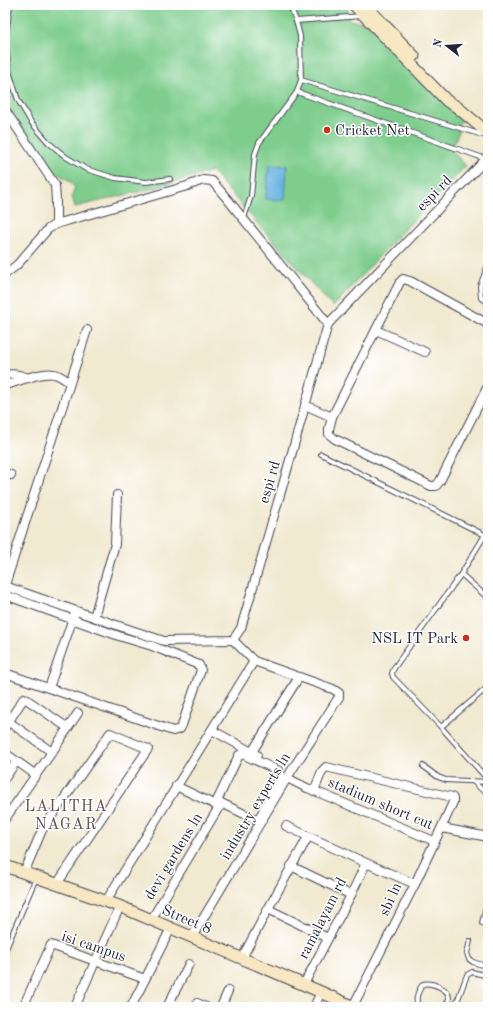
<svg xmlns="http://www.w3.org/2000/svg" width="493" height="1012" font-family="'Old Standard TT',serif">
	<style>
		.green { fill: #7ecd8d; stroke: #507864 }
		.water { fill: #6bb5e3; stroke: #466c8f }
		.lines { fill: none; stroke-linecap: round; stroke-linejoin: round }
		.lane-casing { stroke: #414051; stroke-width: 6 }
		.street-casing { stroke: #414051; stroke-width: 10 }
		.secondary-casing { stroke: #414051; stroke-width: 13 }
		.lane { stroke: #fff; stroke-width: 4 }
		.street { stroke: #fff; stroke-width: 8 }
		.secondary { stroke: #f7e8c3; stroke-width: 11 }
		.poi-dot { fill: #c8321e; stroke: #fff; stroke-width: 1.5 }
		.labels { text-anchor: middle; stroke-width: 3; stroke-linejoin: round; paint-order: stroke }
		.poi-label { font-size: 15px; fill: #22223b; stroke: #fff; text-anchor: start }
		.street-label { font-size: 15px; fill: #22223b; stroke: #fff }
		.neighbourhood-label { font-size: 16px; letter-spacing: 1px; fill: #665559; stroke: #fff }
	</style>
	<rect width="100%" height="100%" fill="#fff"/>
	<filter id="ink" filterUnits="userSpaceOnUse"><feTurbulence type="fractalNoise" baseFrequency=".025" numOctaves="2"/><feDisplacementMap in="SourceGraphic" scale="8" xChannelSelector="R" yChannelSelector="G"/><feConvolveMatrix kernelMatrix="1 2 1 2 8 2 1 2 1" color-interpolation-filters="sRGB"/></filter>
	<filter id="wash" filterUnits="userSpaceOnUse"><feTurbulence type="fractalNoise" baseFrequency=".012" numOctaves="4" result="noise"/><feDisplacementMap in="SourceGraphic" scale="16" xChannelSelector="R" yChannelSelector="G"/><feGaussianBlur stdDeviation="0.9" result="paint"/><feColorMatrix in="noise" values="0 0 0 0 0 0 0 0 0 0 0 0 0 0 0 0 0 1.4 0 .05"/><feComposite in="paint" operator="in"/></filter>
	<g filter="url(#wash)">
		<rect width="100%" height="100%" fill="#f1e9d0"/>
		<path class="green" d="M5,5H347L349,20L371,24L464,116L458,126C460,137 454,140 451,148L454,153L466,166L399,235L333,307L258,224L212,171L154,188L75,207L72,196L75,188L70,181L51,169L5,103Z"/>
		<path class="water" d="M269,165L287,166L285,200L266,199Z"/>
	</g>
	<g filter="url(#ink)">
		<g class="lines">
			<defs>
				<g id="lane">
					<path d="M10,5L5,41L9,71L18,100L31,122L49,143L66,157L86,169L115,178L146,182L170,179"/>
					<path d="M296,21L362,16"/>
					<path d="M301,80L486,136"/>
					<path d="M297,92L486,159"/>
					<path d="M244,218L251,196L255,154L259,143L297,92L301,80L300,36L296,21L290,5"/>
					<path d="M488,265L480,286L481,298L488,302"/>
					<path d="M321,454L485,535"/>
					<path d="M488,537L485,535L461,574L394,668L392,673L393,677L441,727L488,687"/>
					<path d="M461,574L488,598"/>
					<path d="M441,727L488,780"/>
					<path d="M423,766L438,777L446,780L488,782"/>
					<path d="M474,782L481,789L488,792"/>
					<path d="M484,782L488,786"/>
					<path d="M488,899L482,923L488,925"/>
					<path d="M470,941L467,953L469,959L473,962L488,967"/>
					<path d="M5,951L36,878"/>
					<path d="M419,1007C414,1000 418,991 423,984C430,982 449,988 449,998C449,1001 446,1004 445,1007"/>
					<path d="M455,1007L467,975L472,972L488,976"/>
				</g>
				<g id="street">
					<path d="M5,110L55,185L56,200V224"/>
					<path d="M5,274L17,265L48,229L56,224L187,186L203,180L212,181L229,201L328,324"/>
					<path d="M488,324L410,281L403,279L400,282L332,417L329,429V434L335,439L431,486H436L440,481L488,386"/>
					<path d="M376,330L425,352"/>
					<path d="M5,376C12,372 21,375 28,378"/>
					<path d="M5,385C17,382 42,371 54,374C60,375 65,379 70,383"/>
					<path d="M305,405L332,417"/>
					<path d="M5,473L11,475"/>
					<path d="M5,585L87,330"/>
					<path d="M5,586L122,627L164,641L233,640L241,628L284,481L328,324L488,157"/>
					<path d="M5,595L119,636L152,646L199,665L201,670L182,725L180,729L173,731L5,673"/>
					<path d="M94,617L115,544L117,495"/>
					<path d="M49,688L74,615"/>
					<path d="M9,722L52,752"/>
					<path d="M5,727L24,698L26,699L68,728"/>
					<path d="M212,730L257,755"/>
					<path d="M252,752L299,677"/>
					<path d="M5,753L36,775"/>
					<path d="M5,778L16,762"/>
					<path d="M287,778L307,788"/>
					<path d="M176,786L220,807"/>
					<path d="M310,789L434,841"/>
					<path d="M314,791L322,771L326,767L452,797L453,799V802C441,830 427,857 415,884"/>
					<path d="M215,805L239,755L242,754L279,771L280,775L260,817L255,819L217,801"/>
					<path d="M5,819L52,752L78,713"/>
					<path d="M286,826L366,863L415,884L353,1006"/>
					<path d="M442,828L488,837"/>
					<path d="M291,866L351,895"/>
					<path d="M24,873L42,830L110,733L148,749L57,884"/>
					<path d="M106,901L254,661"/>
					<path d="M268,909L328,938"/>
					<path d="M151,920L219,807"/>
					<path d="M192,937L290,773L339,697V693L333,689L254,661L233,640"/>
					<path d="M242,958L268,909L308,837"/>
					<path d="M304,984L351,895L366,863"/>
					<path d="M197,1003L206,1007"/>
					<path d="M23,1007L51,945L145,979"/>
					<path d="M75,1007L120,906"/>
					<path d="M131,1007L171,928"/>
					<path d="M167,1007L189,964"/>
					<path d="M221,1007L228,991"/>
					<path d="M314,1007L321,992"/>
				</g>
				<g id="secondary">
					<path d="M354,5L447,101L457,107L488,133"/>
					<path d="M365,5L414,56"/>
					<path d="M5,866L119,906L321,992L354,1007"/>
				</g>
			</defs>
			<use href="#lane" class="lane-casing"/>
			<use href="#street" class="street-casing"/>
			<use href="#secondary" class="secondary-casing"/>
			<use href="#lane" class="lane"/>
			<use href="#street" class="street"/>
			<use href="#secondary" class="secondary"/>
		</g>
	</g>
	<g class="poi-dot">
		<circle cx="327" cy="130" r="4"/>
		<circle cx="466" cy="638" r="4"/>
	</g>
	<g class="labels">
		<g class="poi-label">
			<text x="335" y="135">Cricket Net</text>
			<text x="458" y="643" text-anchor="end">NSL IT Park</text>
		</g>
		<g class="street-label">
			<text transform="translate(434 193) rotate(-46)" y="5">espi rd</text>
			<text transform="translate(269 482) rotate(-74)" y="5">espi rd</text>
			<text transform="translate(381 803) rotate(23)" y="5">stadium short cut</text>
			<text transform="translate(255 806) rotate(-59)" y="5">industry experts ln</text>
			<text transform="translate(173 856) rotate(-59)" y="5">devi gardens ln</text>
			<text transform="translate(390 899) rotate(-66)" y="5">sbi ln</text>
			<text transform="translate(322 918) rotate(-63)" y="5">ramalayam rd</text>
			<text transform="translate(187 919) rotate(23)" y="5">Street 8</text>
			<text transform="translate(94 946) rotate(19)" y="5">isi campus</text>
		</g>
		<g class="neighbourhood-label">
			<text x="66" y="811">LALITHA<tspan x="66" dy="18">NAGAR</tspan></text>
		</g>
	</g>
	<rect width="493" height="1012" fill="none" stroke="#fff" stroke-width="20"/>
	<g transform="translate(447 46) rotate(287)" stroke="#ffffff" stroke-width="3" paint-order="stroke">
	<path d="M0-3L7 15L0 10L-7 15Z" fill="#22223b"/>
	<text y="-6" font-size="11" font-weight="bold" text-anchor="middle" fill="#22223b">N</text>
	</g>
</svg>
